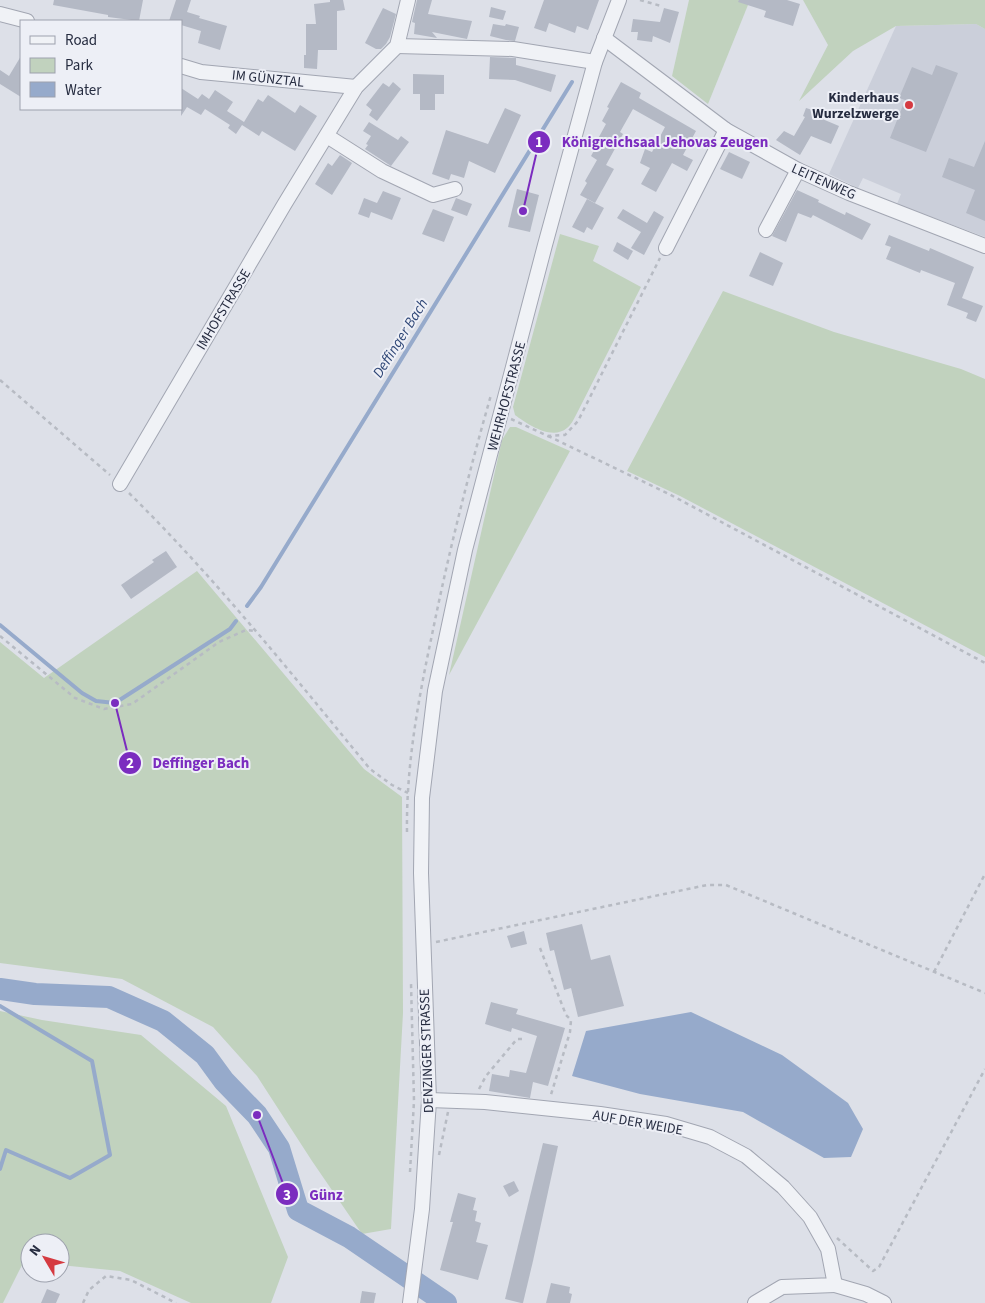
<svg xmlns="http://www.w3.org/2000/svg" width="985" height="1303" font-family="'Source Sans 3',sans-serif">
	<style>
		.built { fill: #cbcfda }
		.green { fill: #c1d2be }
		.water { fill: #96aacb }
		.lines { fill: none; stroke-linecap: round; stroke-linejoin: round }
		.stream { stroke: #96aacb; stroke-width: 4 }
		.river { stroke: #96aacb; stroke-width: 22 }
		.building { fill: #b4b9c5 }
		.minor-casing { stroke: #a2a6b2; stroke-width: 16 }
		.path { stroke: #b7bbc3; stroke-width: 2.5; stroke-dasharray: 4 4; stroke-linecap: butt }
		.minor { stroke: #f0f2f6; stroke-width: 14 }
		.poi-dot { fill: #d53a41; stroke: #edeff6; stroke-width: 2 }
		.labels { text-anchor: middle; stroke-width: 4; stroke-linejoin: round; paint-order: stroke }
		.street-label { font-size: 14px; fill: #262c40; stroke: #edeff6 }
		.poi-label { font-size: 14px; font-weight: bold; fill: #262c40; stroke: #edeff6; text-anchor: end }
		.water-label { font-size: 15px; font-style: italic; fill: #2e4676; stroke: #edeff6 }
		.leader { fill: none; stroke: #7b2cbf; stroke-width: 2 }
		.callout-dot { fill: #7b2cbf; stroke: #edeff6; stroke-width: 2 }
		.mark-label { font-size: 15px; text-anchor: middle; font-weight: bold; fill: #fff }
		.callout-label { font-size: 15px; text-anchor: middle; font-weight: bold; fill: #7b2cbf; stroke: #edeff6; stroke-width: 4; stroke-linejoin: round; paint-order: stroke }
	</style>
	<rect width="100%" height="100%" fill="#dde0e8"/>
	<path class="built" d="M976,24L985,29V237L897,204L901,194L863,178L858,188L829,174L896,26Z"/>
	<g class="green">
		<path d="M689,0H750L708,104L672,76Z"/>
		<path d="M803,0H985V29L976,24L896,26L853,51L799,101L828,45Z"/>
		<path d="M560,234L599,246L593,261L641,287L576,415C574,419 571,425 567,428C552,441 527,424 515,415L513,407Z"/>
		<path d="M723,291L834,332L961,369L985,379V657L680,496L627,471Z"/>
		<path d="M510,427H516L570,451L449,675L502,440Z"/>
		<path d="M197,571L364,769L402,797L403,1013L391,1229L362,1234L312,1161L257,1076L213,1027L122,979L0,963V642L44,678Z"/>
		<path d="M0,1011L42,1020L141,1035L226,1106L288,1257L271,1303H191L120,1271L60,1265V1243H30V1262L24,1261L3,1303H0Z"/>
	</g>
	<path class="water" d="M691,1012L782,1055L848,1103L863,1129L851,1157L824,1158L743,1112L640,1094L572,1076L586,1031Z"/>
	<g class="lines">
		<g class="stream">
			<path d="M247,606L261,587L572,82"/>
			<path d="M0,625L82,693L96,701L115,703L230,629L236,621"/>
			<path d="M0,1006L92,1061L110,1155L70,1178L6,1150L0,1169"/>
		</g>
		<path class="river" d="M0,989L35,994L109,997L163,1021L205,1055L224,1081L257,1115L279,1148L298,1210L349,1237L446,1303"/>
	</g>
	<g class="building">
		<path d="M54,0H143L139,21L108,17V15L53,5Z"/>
		<path d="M176,0H191L187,12L200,16L199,18L227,26L220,50L198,43L201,31L181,25V21H169Z"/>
		<path d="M330,0H343L345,10L337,11V50H318L317,69L304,68V55H306V24H316L314,4L330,2Z"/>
		<path d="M417,0H432L428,14L472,21L467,39L432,32L437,38L414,34L415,23L412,22Z"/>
		<path d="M544,0H599L588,30L577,26L575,33L549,23L546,32L534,28Z"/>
		<path d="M739,0H787L800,4L793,26L764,17L766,11L738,2Z"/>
		<path d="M491,7L506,11L503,20L489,17Z"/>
		<path d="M383,8L396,14L390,37L386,44L381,49H376L365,43Z"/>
		<path d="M664,8L679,12L670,43L653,36L652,42L637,40L638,32H631L633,19L660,22Z"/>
		<path d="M493,24L505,26L506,24L519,27L515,41L506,40L490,36Z"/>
		<path d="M21,56V97L0,84V70L9,76Z"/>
		<path d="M490,57L516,58V65L556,75L551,92L515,80L489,79Z"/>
		<path d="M936,65L958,73L926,152L890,138L905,100L899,98L912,67L932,75Z"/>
		<path d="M413,74L444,75V94H435V110H420V94H413Z"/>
		<path d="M393,82L401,89L377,121L369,115L372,110L366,105L383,83L389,87Z"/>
		<path d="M621,82L641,93L639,98L696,131L683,155L693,160L687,171L672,163L656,192L641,184L650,168L640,163L645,149L652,152L665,127L633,109L620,132L623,134L606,165L614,169L595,203L580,195L587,183L585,181L597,160L591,156L596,147L594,146L606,124L602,121L609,108L607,107Z"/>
		<path d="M181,88L198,99L202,94L209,99L215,90L233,102L227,111L244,122L258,99L263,102L268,95L295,113L300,105L317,116L295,151L262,131L259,136L242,125L236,134L228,128L230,125L205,109L201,115L187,107L181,116Z"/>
		<path d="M505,108L521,115L495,173L469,161L464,178L451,174L449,180L432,174L446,130L488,144Z"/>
		<path d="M806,108L822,113L820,118L839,126L831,144L811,136L800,155L776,140L784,131L794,136L805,117L803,116Z"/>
		<path d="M369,122L398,140L401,136L409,142L391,166L365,149L368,145L366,144L371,136L363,131Z"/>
		<path d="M985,141V221L966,213L975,190L942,177L949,158L974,167Z"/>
		<path d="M729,152L750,162L742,179L720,169Z"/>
		<path d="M340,155L352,163L332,195L315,184L328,163L332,166Z"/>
		<path d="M517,189L539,195L530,232L508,227Z"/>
		<path d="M797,190L819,200L818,202L845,215L846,212L871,224L862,240L813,215L811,218L798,213L786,242L772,236Z"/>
		<path d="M383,191L401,198L392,220L371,212L369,218L358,214L364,198L377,203Z"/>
		<path d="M456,198L472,204L467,216L451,210Z"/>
		<path d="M587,199L604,208L592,230L587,227L584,233L572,227Z"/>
		<path d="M433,209L454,217L444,242L422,234Z"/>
		<path d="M623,209L647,223L654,211L664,217L644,255L631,248L641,232L617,218Z"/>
		<path d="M889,235L929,251L930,248L974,267L962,298L983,306L976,322L966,318L968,313L947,305L955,283L921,270L920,273L886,259L891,247L885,245Z"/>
		<path d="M617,242L633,251L628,260L613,251Z"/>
		<path d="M760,252L783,263L773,286L749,276Z"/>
		<path d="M166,551L177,567L131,599L121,585L154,562L152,560Z"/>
		<path d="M582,924L591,960L610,955L624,1006L578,1017L571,988L564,990L554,950L550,951L546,933Z"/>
		<path d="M524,931L527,944L511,948L507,936Z"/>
		<path d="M491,1002L518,1009L516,1014L565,1028L548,1086L533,1082L530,1098L489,1091L492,1074L509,1077L510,1070L526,1073L537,1036L512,1028L511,1032L485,1024Z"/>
		<path d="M543,1143L558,1146L533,1261L523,1303H521L505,1299Z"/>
		<path d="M514,1181L519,1191L509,1197L503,1186Z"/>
		<path d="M458,1193L476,1198L473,1210L477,1211L475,1221L481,1223L476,1242L488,1245L478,1280L440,1270L453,1222H450Z"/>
		<path d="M551,1283L570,1287L569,1293L572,1294L570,1303H546Z"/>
		<path d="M47,1289L60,1294L56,1303H41Z"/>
		<path d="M362,1291L376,1293L374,1303H360Z"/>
	</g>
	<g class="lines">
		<defs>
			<g id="minor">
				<path d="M0,14L27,21"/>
				<path d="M604,38L726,130L798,170L849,193L985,246"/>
				<path d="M397,46L513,49L595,62"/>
				<path d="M181,66L201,72L356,87"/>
				<path d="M327,136L382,171L433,195L455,189"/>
				<path d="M766,230L798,170"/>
				<path d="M666,248L726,130"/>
				<path d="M120,484L284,205L356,87L397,46L408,0"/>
				<path d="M429,1100L485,1102L600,1114L666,1124L710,1137L746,1156L783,1187L810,1217L828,1249L835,1285L782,1287L755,1303"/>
				<path d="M835,1285L866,1294L884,1303"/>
				<path d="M410,1303L422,1209L429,1100L421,873L422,798L435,691L465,550L545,245L595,62L619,0"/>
			</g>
		</defs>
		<use href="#minor" class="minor-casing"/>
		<g class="path">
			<path d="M640,0L661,6"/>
			<path d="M0,380L110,475"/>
			<path d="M511,419L548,436L565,435L578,421L660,258"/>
			<path d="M548,436L669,494L985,663"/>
			<path d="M129,493C216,579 292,674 370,769L392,785L408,793"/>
			<path d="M0,636L75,698L104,709L132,704L219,642L246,630L256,631"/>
			<path d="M407,832C406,764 419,696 433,630C449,551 469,472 491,395"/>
			<path d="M436,942L707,885H726L985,993"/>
			<path d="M540,948L566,1015L571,1020L570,1032L550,1098"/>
			<path d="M934,972L985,874"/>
			<path d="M479,1089L486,1076L517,1039H525"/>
			<path d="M439,1155L448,1112"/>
			<path d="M410,1172L414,1101L411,983"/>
			<path d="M837,1238L873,1271L879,1267L985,1069"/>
			<path d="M83,1303L89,1290L106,1276L131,1280L176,1303"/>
		</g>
		<use href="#minor" class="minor"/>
	</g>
	<circle class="poi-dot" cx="909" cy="105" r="5"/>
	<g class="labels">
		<g class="street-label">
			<text transform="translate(268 78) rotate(6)" y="5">IM GÜNZTAL</text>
			<text transform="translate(824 181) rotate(24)" y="5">LEITENWEG</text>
			<text transform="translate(223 309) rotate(-59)" y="5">IMHOFSTRASSE</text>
			<text transform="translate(506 396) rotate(-75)" y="5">WEHRHOFSTRASSE</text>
			<text transform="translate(426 1051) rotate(-92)" y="5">DENZINGER STRASSE</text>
			<text transform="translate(638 1122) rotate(10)" y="5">AUF DER WEIDE</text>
		</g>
		<g class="poi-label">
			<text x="899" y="102">Kinderhaus<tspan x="899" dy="16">Wurzelzwerge</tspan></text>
		</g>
		<g class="water-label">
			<text transform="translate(400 338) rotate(-58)" y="5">Deffinger Bach</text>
		</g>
	</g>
	<path class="leader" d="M523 211L539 142M115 703L130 763M257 1115L287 1194"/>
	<g class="callout-dot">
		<circle cx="523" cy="211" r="5"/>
		<circle cx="115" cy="703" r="5"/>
		<circle cx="257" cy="1115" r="5"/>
		<circle cx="539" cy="142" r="12"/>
		<circle cx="130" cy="763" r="12"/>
		<circle cx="287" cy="1194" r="12"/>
	</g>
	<g class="mark-label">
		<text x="539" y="147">1</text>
		<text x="130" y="768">2</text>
		<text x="287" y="1200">3</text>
	</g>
	<g class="callout-label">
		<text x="665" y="147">Königreichsaal Jehovas Zeugen</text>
		<text x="201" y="768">Deffinger Bach</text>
		<text x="326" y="1200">Günz</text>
	</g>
	<rect x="20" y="20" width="162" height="90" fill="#edeff6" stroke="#9da1ad"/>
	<rect x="30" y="36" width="25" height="8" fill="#f0f2f6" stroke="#9da1ad"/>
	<text x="65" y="45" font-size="15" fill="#262c40">Road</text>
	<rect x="30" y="58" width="25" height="15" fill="#c1d2be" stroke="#9da1ad"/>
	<text x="65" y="70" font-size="15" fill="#262c40">Park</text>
	<rect x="30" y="82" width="25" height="15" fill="#96aacb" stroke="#9da1ad"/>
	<text x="65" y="95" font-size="15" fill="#262c40">Water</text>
	<g transform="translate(45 1258) rotate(308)"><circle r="24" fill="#edeff6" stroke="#9da1ad"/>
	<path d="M0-4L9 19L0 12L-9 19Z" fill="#d53a41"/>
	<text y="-8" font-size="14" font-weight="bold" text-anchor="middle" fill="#262c40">N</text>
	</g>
</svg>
